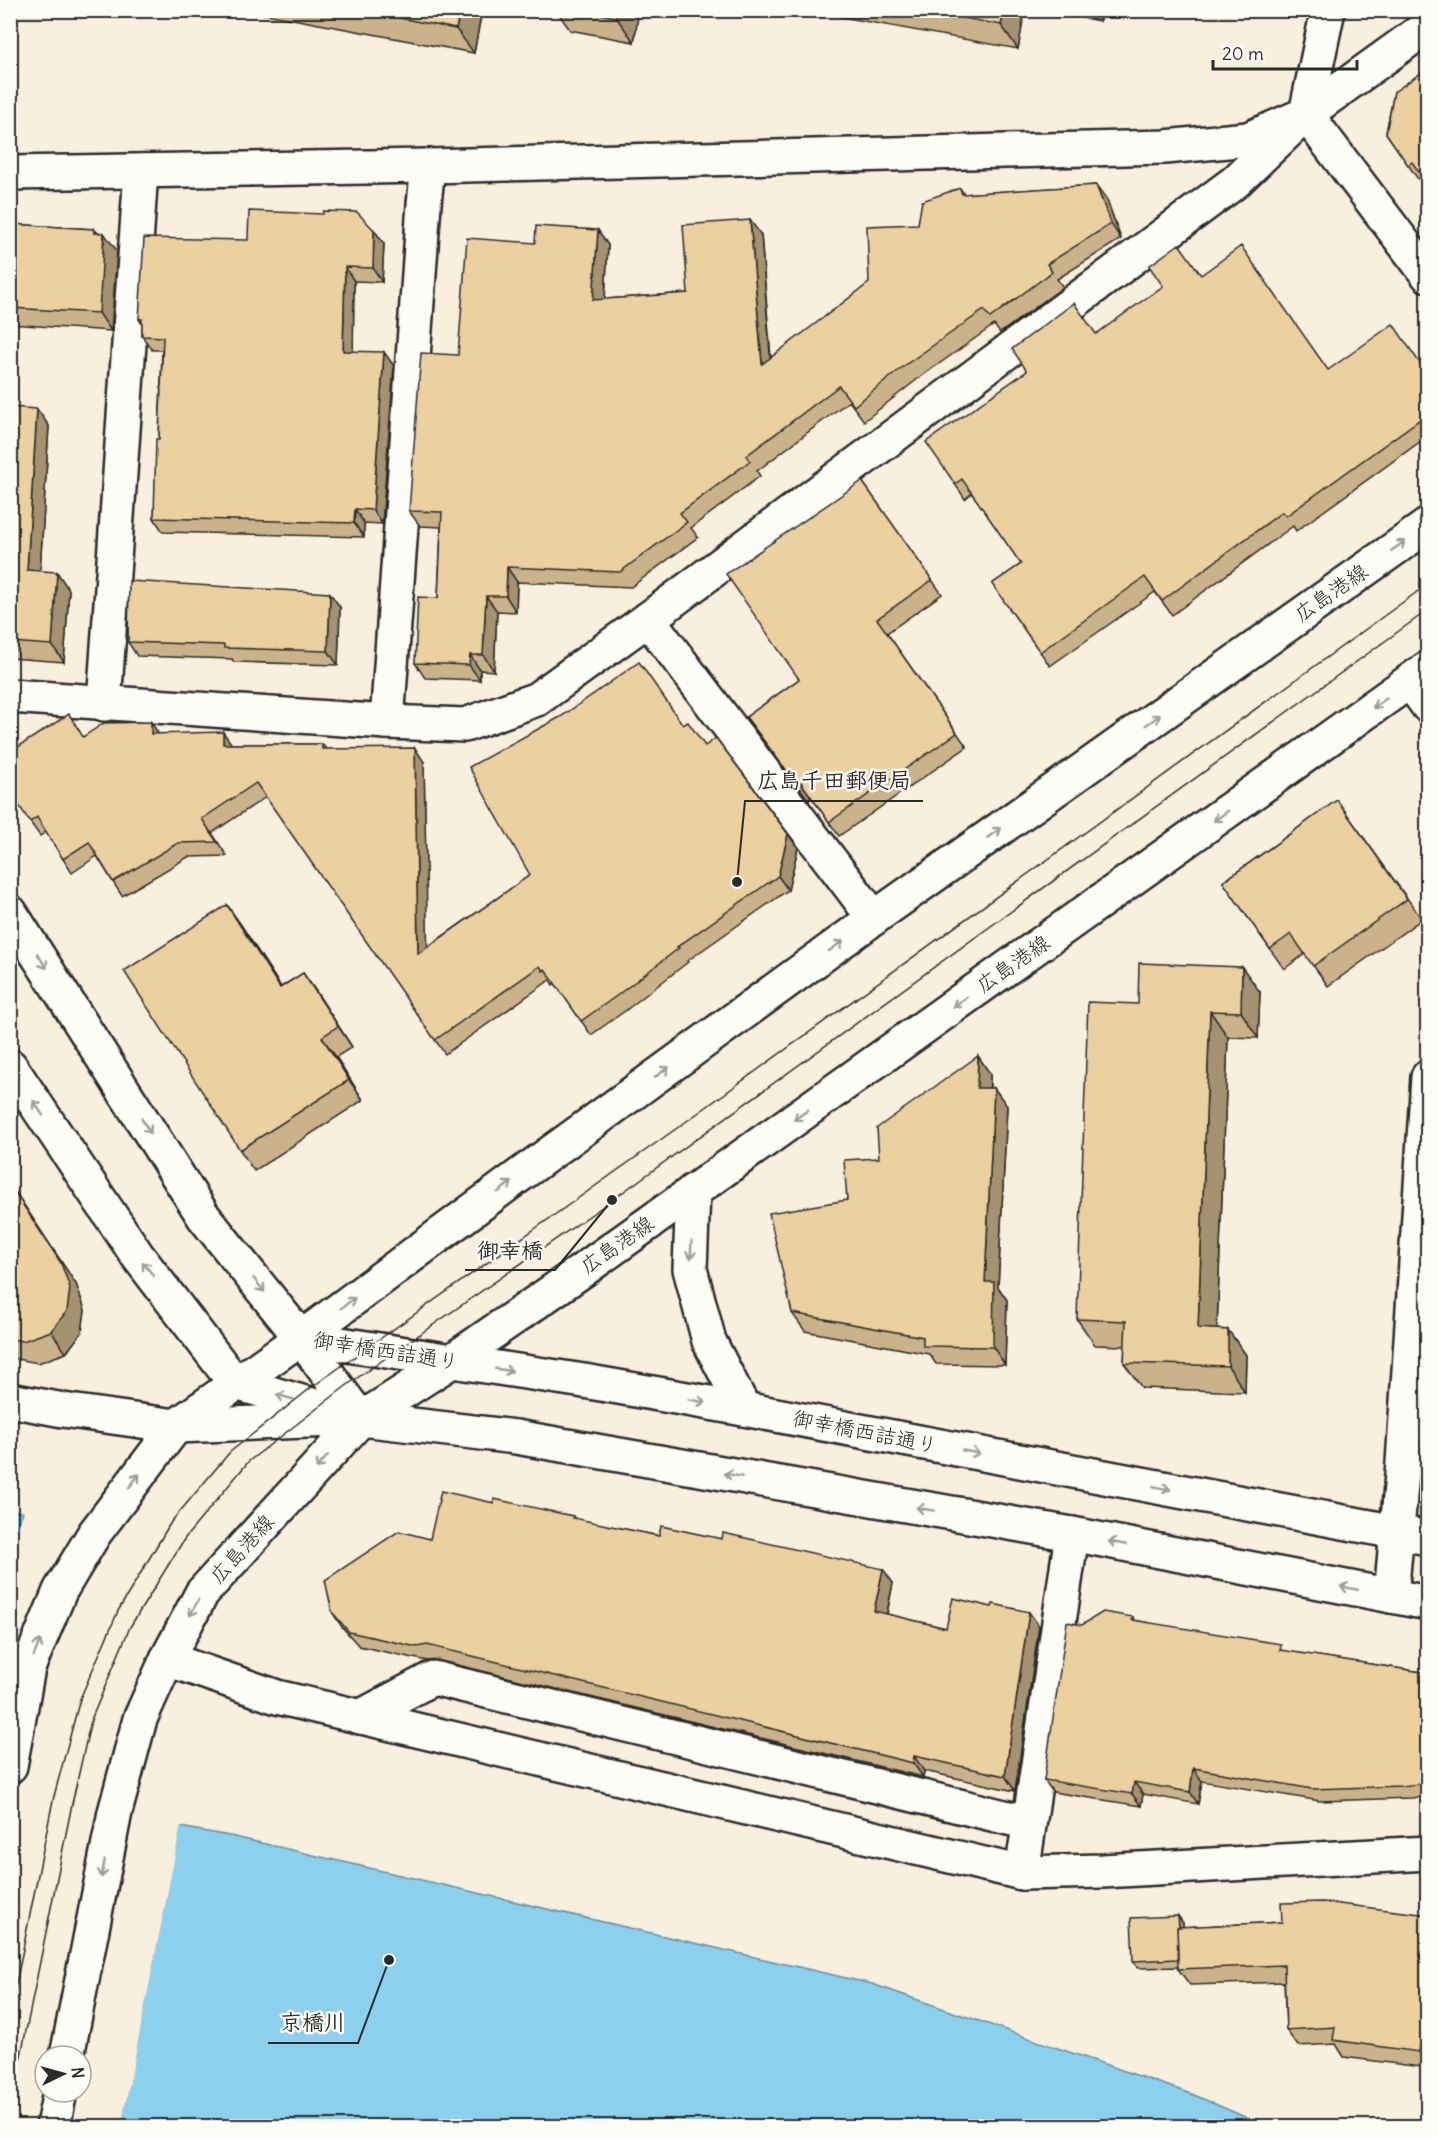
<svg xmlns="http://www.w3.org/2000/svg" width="1438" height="2137" font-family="Delius,'Klee One',sans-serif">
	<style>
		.water { fill: #8bd0ec; stroke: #658e9f; stroke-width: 1.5; fill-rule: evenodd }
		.pier { fill: #f8efdd; fill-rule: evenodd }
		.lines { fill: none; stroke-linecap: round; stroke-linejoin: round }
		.street-casing { stroke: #2b2b2b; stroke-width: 38 }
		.secondary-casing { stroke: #2b2b2b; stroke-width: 38 }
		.street { stroke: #fdfcf7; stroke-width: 33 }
		.secondary { stroke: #fdfcf7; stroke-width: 33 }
		.tram { stroke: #2b2b2b; stroke-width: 1.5 }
		.wall { fill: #cab38a; stroke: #2b2b2b; stroke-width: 1.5 }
		.shaded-wall { fill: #a49270; stroke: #2b2b2b; stroke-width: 1.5 }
		.building { fill: #ebd0a0; stroke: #2b2b2b; stroke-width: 1.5 }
		.oneway { stroke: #9e9e9b }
		.labels { text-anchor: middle; stroke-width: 5; stroke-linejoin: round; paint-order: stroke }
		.street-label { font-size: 21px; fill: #2b2b2b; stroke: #fdfcf7 }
		.leader { fill: none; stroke: #2b2b2b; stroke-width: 2 }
		.callout-dot { fill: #2b2b2b; stroke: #fdfcf7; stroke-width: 2 }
		.callout-label { font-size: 22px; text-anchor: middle; font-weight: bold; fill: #2b2b2b; stroke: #fdfcf7; stroke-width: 5; stroke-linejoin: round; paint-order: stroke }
	</style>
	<rect width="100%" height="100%" fill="#f8efdd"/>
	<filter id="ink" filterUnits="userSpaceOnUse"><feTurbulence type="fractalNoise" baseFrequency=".0167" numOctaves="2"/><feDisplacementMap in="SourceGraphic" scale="12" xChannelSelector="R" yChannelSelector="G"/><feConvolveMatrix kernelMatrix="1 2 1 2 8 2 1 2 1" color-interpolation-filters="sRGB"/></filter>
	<g filter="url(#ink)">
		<g class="water">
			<path d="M11,1510L23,1512L11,1540L10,1510Z"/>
			<path d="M10,1796L235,1837L872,1984L1194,2095L1266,2126H11ZM45,2056H81V2092H45Z"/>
		</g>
		<path class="pier" d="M10,1793L181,1825L121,2126H10ZM45,2056H81V2092H45Z"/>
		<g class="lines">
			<defs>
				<g id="street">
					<path d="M648,619L874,918"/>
					<path d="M1410,681L1428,706"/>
					<path d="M10,696L387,722L465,725L537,699L648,619L1235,182L1304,116"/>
					<path d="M104,704L141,171"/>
					<path d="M387,722L424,204L428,166"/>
					<path d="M693,1191L690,1269L709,1341L744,1409"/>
					<path d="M1391,1596L1403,1463L1428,1077"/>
					<path d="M360,1717L433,1678L1029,1823"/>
					<path d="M1022,1873L1072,1534"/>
				</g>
				<g id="secondary">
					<path d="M1428,26L1306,114L1428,275"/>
					<path d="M10,173L428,166L1165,147L1248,139L1306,114L1328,10"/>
					<path d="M10,912L204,1217L301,1338L361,1419"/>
					<path d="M10,1066L137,1255L235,1383L330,1410"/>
					<path d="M301,1338L584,1381L744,1409L1428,1538"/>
					<path d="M10,1400L63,1410L176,1426L361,1419L516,1437L1072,1534L1428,1603"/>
					<path d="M167,1659L277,1697L1022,1873L1102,1871L1428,1853"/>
					<path d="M10,1766L28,1668L60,1591L94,1534L176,1426L301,1338L516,1178L874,918L1428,525"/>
					<path d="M67,2056L115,1812L140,1719L167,1659L202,1593L361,1419L450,1362L583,1270L1428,668"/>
					<path d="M53,2126L60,2092"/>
				</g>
			</defs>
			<use href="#street" class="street-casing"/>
			<use href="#secondary" class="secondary-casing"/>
			<use href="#street" class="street"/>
			<use href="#secondary" class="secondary"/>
			<g class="tram">
				<path d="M10,2014L53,1800L80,1699L118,1611L171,1522L230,1452L312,1387L680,1126L1428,584"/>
				<path d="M10,2110L72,1804L91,1720L130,1627L185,1538L249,1461L350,1383L612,1200L1428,610"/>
			</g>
		</g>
		<g class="wall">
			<path d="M244,10H482L474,53Z"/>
			<path d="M556,10H639L634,42L570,30Z"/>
			<path d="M803,10H1025L1018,49Z"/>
			<path d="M1042,10H1102L1100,21Z"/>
			<path d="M1394,92L1426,182L1422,185L1386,133Z"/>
			<path d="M1096,185L1107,200L1121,239L1057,279L1063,287L1000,333L994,325L919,378L864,421L849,401L757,471L760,476L691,528L698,537L631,587L517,582L516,612L497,611L494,671L480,670V680L425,678L415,663L438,598L441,527L420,526L409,511L458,355L535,243L608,245L605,299L688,293L761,235L771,358L869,283L918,224L960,188L964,194Z"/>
			<path d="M10,224L94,229L98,233L117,251L111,331L10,324Z"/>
			<path d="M374,230L384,244L382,282L354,281L353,351L394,366L382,524L364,523V537L163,532L154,518L159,439L162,350H152L142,336V324L139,319L248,240Z"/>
			<path d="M1201,275L1328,370L1428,374V436L1296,531L1293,526L1172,615L1155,592L1050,666L992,584L1021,564L972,493L965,499L955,484L1096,334Z"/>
			<path d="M10,407L49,426L40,571L69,590L64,662L10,658Z"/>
			<path d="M862,481L942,594L887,633L967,747L839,836L810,795L809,801L746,717L799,679Z"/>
			<path d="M340,607L338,665L234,662L232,659L137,656L128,642Z"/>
			<path d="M683,725L705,746L788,834L798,848L788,890L687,961L688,962L625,1011L591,1035L555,983L553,985L550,980L445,1054L266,797L212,833L227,856L188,857L122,896L113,882L97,856L72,873L46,832L40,836L30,822L84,736L159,734L231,744H322L326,749L424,762L427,947L530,875Z"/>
			<path d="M1337,800L1422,919L1328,986L1305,954L1284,969L1223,882Z"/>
			<path d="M227,905L241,925L281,987L303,973L317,993L352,1047L336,1057L363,1100L254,1171L240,1150Z"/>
			<path d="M1260,992L1258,1038L1228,1037L1217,1329L1228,1330L1246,1355L1245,1392L1142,1388L1124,1363L1125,1346L1095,1345L1077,1319L1138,1004Z"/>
			<path d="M978,1056L990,1074V1088H994L1007,1106L998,1287L1007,1300L1005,1365L936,1364L929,1354L805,1331L792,1313L847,1200L879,1158Z"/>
			<path d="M10,1184L76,1284L85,1310L82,1332L66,1353L38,1363L11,1358Z"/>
			<path d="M494,1503L573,1516L575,1519L893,1583L887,1614L946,1628L1039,1626L1015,1791L924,1771L923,1777L437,1660L427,1661L359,1646L342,1627L332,1612L430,1539Z"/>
			<path d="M1133,1617L1134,1620L1285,1651L1428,1673V1796L1411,1798L1320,1801L1202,1781L1198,1804L1143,1794L1141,1806L1053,1792L1044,1780L1082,1625Z"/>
			<path d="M1428,1915V2068L1344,2057L1336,2044L1298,2046L1286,2030L1284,1982L1190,1985L1178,1969V1967L1138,1968L1133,1961L1178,1916L1183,1923V1927Z"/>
		</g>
		<g class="shaded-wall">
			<path d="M460,10H482L474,53L456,29Z"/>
			<path d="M617,10H639L634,42L616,17Z"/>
			<path d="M1004,10H1025L1018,49L1001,25Z"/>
			<path d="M1093,10H1102L1100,21Z"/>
			<path d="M1096,185L1107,200L1121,239L1111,224Z"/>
			<path d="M750,220L761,235L772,380L762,364Z"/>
			<path d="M94,229L104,242V233L117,251L111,331L99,313Z"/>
			<path d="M374,230L384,244L382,282L373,268Z"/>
			<path d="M598,230L608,245L604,315L593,300Z"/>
			<path d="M345,267L354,281L353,364L343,351Z"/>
			<path d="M384,352L394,366L382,524L373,510Z"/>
			<path d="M1428,383V424L1423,417Z"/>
			<path d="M37,409L49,426L39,587L27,570Z"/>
			<path d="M355,509L364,523V537L354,523Z"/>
			<path d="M507,567L517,582L516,612L506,596Z"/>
			<path d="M57,572L69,590L64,662L52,645Z"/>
			<path d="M330,593L340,607L338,665L328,651Z"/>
			<path d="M486,596L497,611L494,671L483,655Z"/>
			<path d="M470,655L480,670V680L469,665Z"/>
			<path d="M151,722L160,736L151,734Z"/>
			<path d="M223,732L233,746L223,744Z"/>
			<path d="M415,748L424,762L428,968L418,954Z"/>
			<path d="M800,781L810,795L809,801L799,787Z"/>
			<path d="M788,834L798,848L788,890L778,876Z"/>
			<path d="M227,905L241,925L294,1008L280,988Z"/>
			<path d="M1242,967L1260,992L1258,1038L1241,1012Z"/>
			<path d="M303,973L317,993L352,1047L338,1026Z"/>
			<path d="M1210,1011L1228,1037L1216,1354L1198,1328Z"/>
			<path d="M322,1037L336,1057L363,1100L349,1080Z"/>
			<path d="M978,1056L990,1074L989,1106L977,1088Z"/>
			<path d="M994,1088L1007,1106L998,1287L1007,1300L1005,1365L993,1347L985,1282Z"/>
			<path d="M10,1184L76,1284L85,1310L82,1332L66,1353L51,1331Z"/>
			<path d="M1228,1330L1246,1355L1245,1392L1228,1366Z"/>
			<path d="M883,1569L893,1583L884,1626L874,1611Z"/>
			<path d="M1029,1612L1039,1626L1015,1791L1005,1776Z"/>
			<path d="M914,1756L924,1771L923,1777L913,1763Z"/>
			<path d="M1193,1768L1202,1781L1198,1804L1190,1792Z"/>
			<path d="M1134,1782L1143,1794L1141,1806L1132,1794Z"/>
			<path d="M1178,1916L1183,1923L1185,1966L1180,1959Z"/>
			<path d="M1428,1991V2063L1419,2052Z"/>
		</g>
		<g class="building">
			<path d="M359,10H460L456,29Z"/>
			<path d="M580,10H617L616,17Z"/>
			<path d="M921,10H1004L1001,25Z"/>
			<path d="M1428,68V184L1412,162L1408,165L1386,133L1394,92Z"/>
			<path d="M1096,185L1111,224L1047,264L1052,272L990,318L984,310L908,363L854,406L839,386L746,456L750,461L680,513L687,522L620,572L507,567L506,596H486L483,655H470L469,665L415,663L418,597L438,598L442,512L409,511L421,353L458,355L467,238L535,243L536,226L598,230L593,300L688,293L683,225L750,220L762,364L869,283L867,226L918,224L922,201L960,188L962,194Z"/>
			<path d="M249,211L323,214V211L357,212L374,230L373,268L345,267L343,351L384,352L373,510L355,509L354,523L154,518L156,439H159L163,337L142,336V319H139L144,238L248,240Z"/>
			<path d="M10,224L94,229V233H104L99,313L10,308Z"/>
			<path d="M1179,244L1201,275L1241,246L1328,370L1393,324L1428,375V383L1423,417L1286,516L1282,512L1162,601L1145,577L1040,652L992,584L1021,564L962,479L955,484L926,442L1027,371L1012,349L1074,303L1096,334L1163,286L1149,266Z"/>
			<path d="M10,407L37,409L27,570L57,572L52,645L10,642Z"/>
			<path d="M862,481L932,580L877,619L957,733L829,822L800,781L799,787L746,717L799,679L726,574Z"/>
			<path d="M129,581L330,593L328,651L224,648V645L128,642Z"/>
			<path d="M639,662L683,725L688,722L705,746L716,738L788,834L778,876L677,947L679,948L615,997L581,1021L545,969L543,971L540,966L435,1040L256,783L202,819L217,842L178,843L113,882L89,842L63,859L37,817L30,822L10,792V752L69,714L83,737L104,723L151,722V734L223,732V744H322V749L415,748L418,954L530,875L469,767L562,716Z"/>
			<path d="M1337,800L1407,899L1313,966L1291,934L1270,949L1223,882Z"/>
			<path d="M227,905L280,988L303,973L338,1026L322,1037L349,1080L240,1150L124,971Z"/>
			<path d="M1139,963L1242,967L1241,1012L1210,1011L1198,1328L1228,1330V1366L1124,1363L1126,1321L1077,1319L1088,1002L1138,1004Z"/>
			<path d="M978,1056L977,1088H994L985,1282H994L993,1347L923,1346V1337L792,1313L769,1213L847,1200L844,1160L879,1158L877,1128Z"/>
			<path d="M10,1185L61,1263L70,1288L67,1311L51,1331L23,1341L10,1339Z"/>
			<path d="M441,1491L494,1503V1499L573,1516V1518L659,1536L661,1526L722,1539L723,1533L883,1569L874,1611L946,1628L953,1598L992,1607L993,1604L1029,1612L1005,1776L914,1756L913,1763L427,1645L417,1647L349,1632L332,1612L325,1580L399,1531L430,1539Z"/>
			<path d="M1103,1612L1133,1617L1132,1620L1281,1644L1280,1650L1428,1673V1783L1402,1786L1312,1789L1193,1768L1190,1792L1134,1782L1132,1794L1044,1780L1067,1622L1082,1625Z"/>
			<path d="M1323,1902L1428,1915V1991L1419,2052L1333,2040L1335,2027L1286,2030L1284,1965L1178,1969L1177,1927L1282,1922L1281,1903Z"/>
			<path d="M1178,1916L1179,1927H1177L1178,1959L1133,1961L1131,1918Z"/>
		</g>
		<defs><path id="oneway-shaft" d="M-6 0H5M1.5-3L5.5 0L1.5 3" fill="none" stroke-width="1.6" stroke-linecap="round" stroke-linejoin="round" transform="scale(1.5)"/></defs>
		<g class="oneway">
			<use href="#oneway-shaft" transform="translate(1398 546) rotate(-35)"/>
			<use href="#oneway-shaft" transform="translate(1380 703) rotate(145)"/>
			<use href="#oneway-shaft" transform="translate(1153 720) rotate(-35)"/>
			<use href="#oneway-shaft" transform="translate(1221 816) rotate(145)"/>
			<use href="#oneway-shaft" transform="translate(994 833) rotate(-35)"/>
			<use href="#oneway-shaft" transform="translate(836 946) rotate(-36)"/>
			<use href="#oneway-shaft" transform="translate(42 961) rotate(58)"/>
			<use href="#oneway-shaft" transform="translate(960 1002) rotate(145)"/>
			<use href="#oneway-shaft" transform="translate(662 1072) rotate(-36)"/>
			<use href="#oneway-shaft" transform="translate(38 1108) rotate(-124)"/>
			<use href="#oneway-shaft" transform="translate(801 1115) rotate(145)"/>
			<use href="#oneway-shaft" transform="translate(146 1126) rotate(58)"/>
			<use href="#oneway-shaft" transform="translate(505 1187) rotate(-37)"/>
			<use href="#oneway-shaft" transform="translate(691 1250) rotate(93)"/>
			<use href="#oneway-shaft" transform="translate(148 1269) rotate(-128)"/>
			<use href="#oneway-shaft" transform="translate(259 1285) rotate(51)"/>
			<use href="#oneway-shaft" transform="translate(348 1303) rotate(-37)"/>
			<use href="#oneway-shaft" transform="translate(504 1370) rotate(8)"/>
			<use href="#oneway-shaft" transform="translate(285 1397) rotate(-164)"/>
			<use href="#oneway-shaft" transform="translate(697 1401) rotate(10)"/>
			<use href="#oneway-shaft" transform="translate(971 1452) rotate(11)"/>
			<use href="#oneway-shaft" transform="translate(322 1462) rotate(132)"/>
			<use href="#oneway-shaft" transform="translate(733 1475) rotate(-170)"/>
			<use href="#oneway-shaft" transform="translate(134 1481) rotate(-53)"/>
			<use href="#oneway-shaft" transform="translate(1162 1488) rotate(11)"/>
			<use href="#oneway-shaft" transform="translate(925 1509) rotate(-170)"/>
			<use href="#oneway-shaft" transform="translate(1117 1543) rotate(-169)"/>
			<use href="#oneway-shaft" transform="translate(1349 1588) rotate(-169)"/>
			<use href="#oneway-shaft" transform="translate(194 1608) rotate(118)"/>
			<use href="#oneway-shaft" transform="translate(37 1648) rotate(-68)"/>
			<use href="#oneway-shaft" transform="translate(103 1869) rotate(101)"/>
		</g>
	</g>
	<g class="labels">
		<g class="street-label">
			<text transform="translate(1331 593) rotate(-35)" y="7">広島港線</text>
			<text transform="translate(1013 964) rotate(-35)" y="7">広島港線</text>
			<text transform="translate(617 1245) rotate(-35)" y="7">広島港線</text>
			<text transform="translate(386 1351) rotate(9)" y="7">御幸橋西詰通り</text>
			<text transform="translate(865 1432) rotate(11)" y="7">御幸橋西詰通り</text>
			<text transform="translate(242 1549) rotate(-48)" y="7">広島港線</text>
		</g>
	</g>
	<path class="leader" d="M737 882L745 801H923M612 1200L555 1270H465M389 1960L358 2043H268"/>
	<g class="callout-dot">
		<circle cx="737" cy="882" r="6"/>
		<circle cx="612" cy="1200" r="6"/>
		<circle cx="389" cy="1960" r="6"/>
	</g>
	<g class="callout-label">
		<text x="834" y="788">広島千田郵便局</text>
		<text x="510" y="1258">御幸橋</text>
		<text x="313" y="2030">京橋川</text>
	</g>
	<rect width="1438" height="2137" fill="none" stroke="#fdfcf7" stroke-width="36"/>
	<rect x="18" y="18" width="1402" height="2101" fill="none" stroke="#2b2b2b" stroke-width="2" filter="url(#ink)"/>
	<g transform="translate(63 2074) rotate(85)"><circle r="28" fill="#fdfcf7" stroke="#a9a8a5" stroke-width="1.5"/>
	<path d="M0-4.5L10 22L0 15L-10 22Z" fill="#2b2b2b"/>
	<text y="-9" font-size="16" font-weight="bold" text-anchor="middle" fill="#2b2b2b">N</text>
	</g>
	<path d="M1213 60v9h144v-9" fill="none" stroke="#2b2b2b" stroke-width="3"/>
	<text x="1222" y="60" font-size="18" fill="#2b2b2b" stroke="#fdfcf7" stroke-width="4.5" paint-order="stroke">20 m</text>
</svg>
